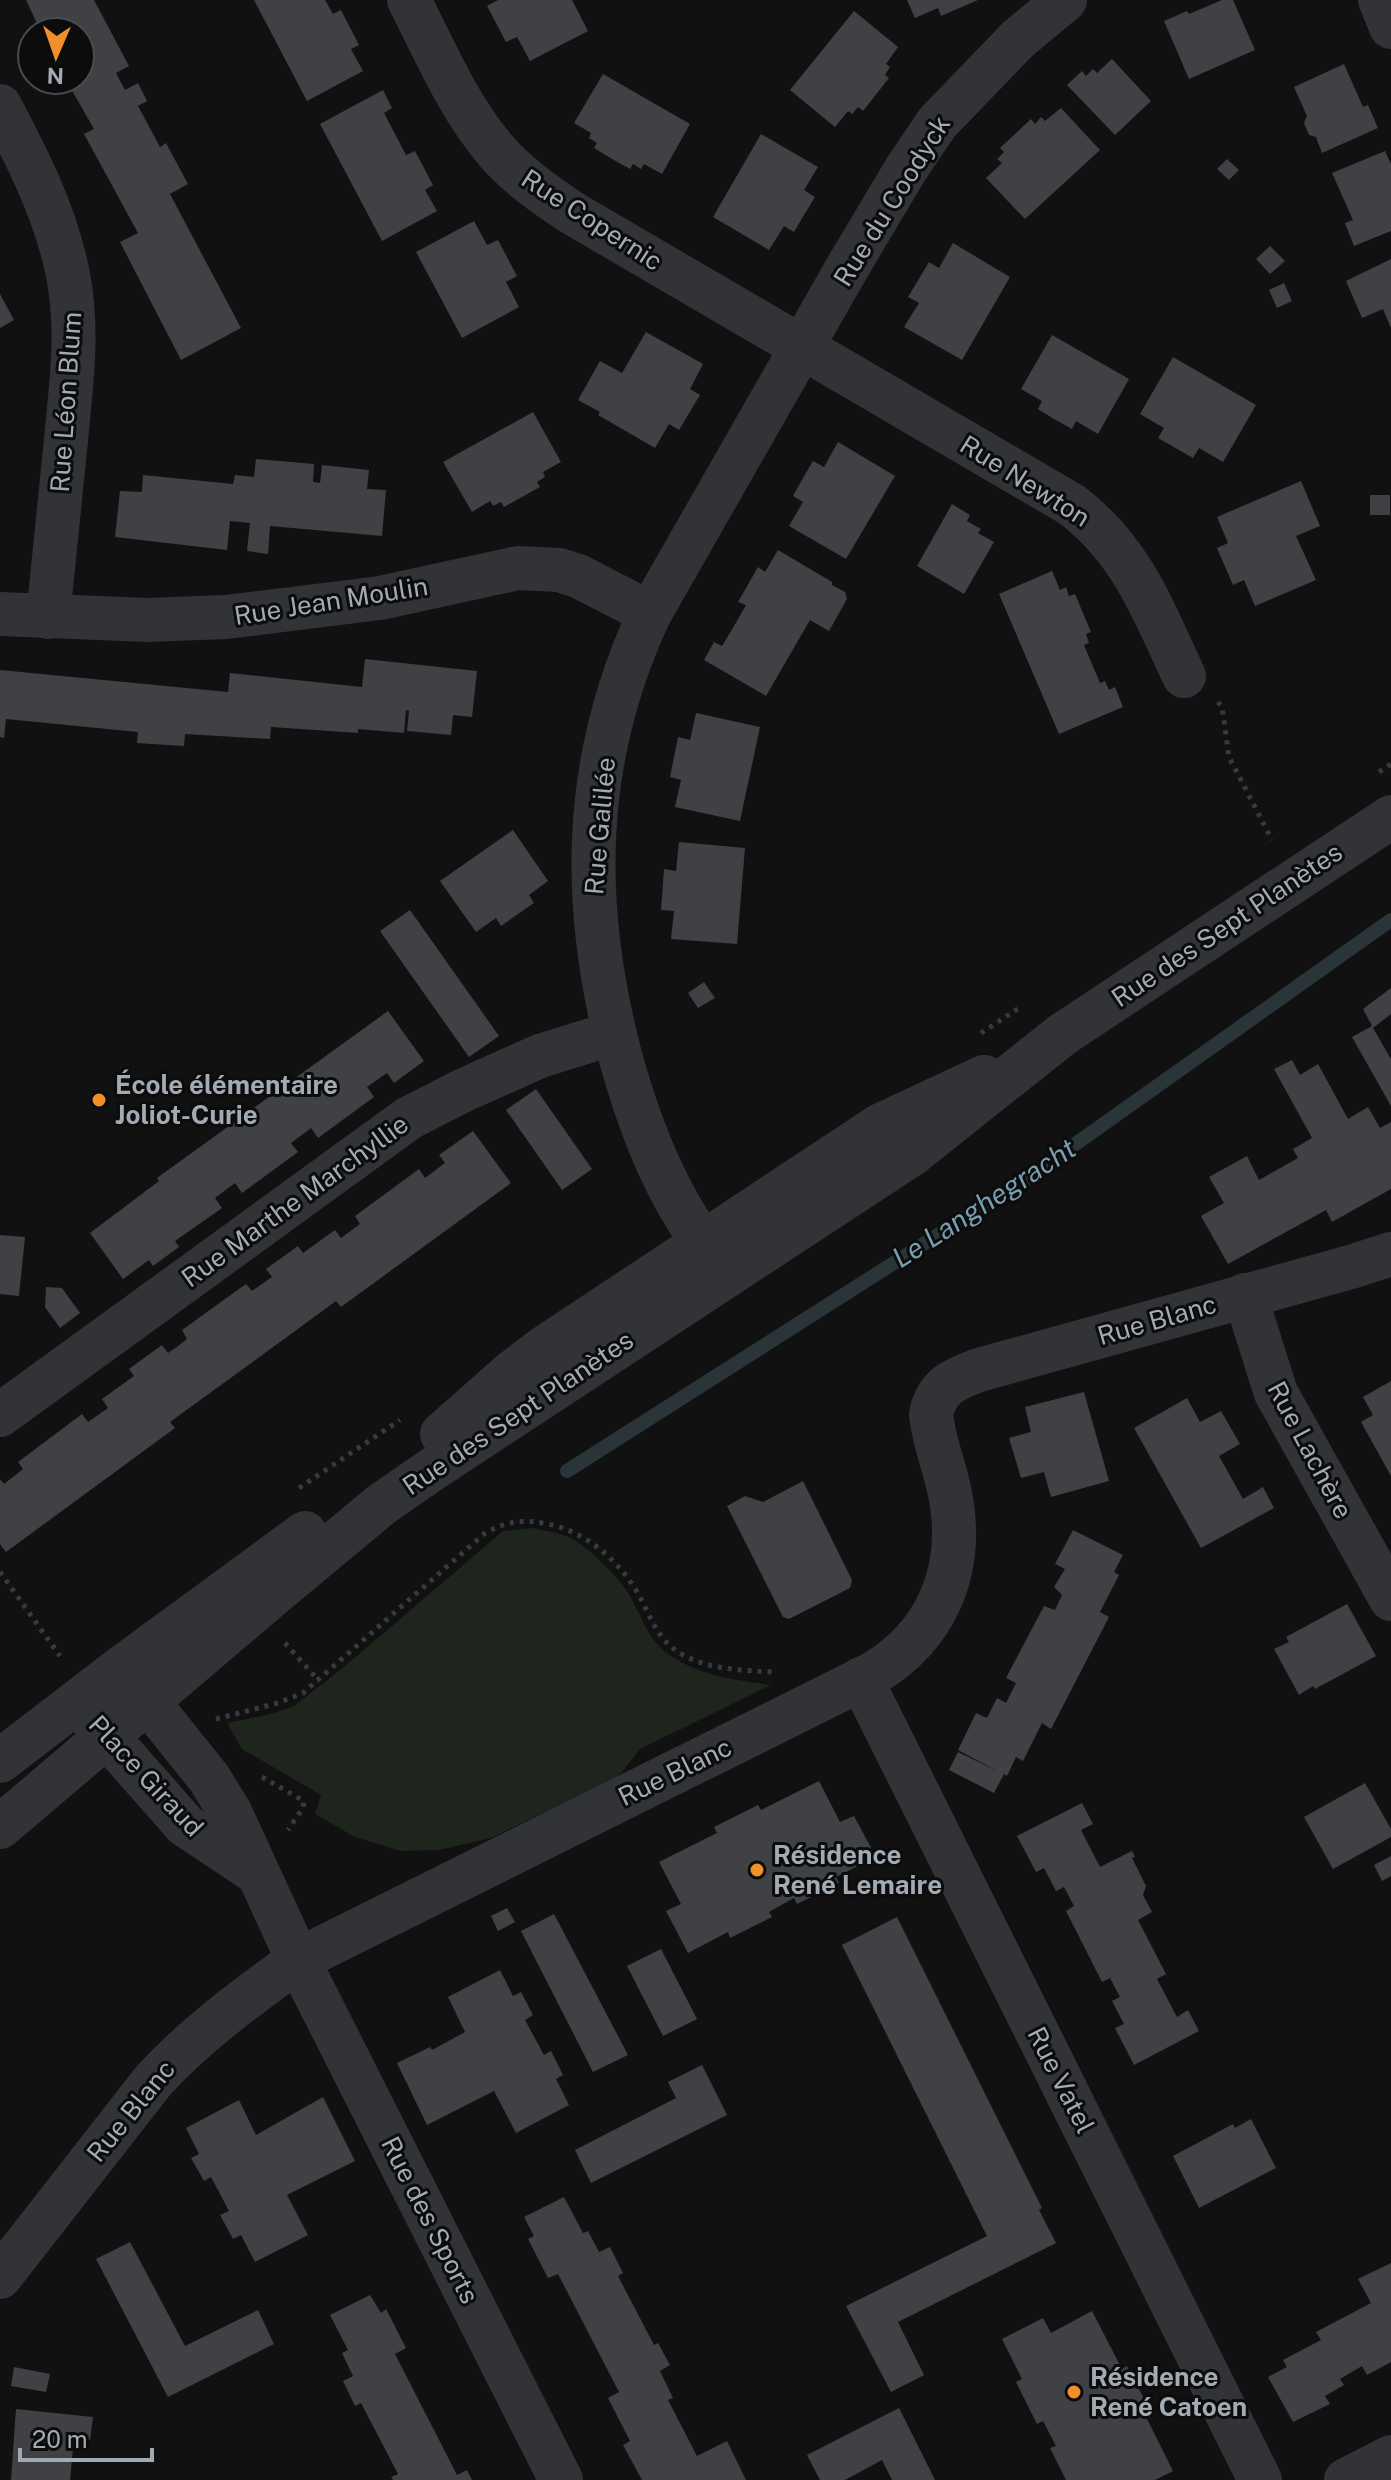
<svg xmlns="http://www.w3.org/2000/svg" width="1391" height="2480" font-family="'Public Sans',sans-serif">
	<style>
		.green { fill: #1d251d }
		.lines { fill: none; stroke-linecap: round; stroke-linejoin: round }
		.stream { stroke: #2a353a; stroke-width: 14 }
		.building { fill: #404145 }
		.path { stroke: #383a3e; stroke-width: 5; stroke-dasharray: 4 6; stroke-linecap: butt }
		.minor { stroke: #323337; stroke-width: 44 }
		.tertiary { stroke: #323337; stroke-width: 44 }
		.poi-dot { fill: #f18f2a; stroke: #0c0c0d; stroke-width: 3 }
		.labels { text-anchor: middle; stroke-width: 6; stroke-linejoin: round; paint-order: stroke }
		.street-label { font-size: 26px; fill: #a2aab3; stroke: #0c0c0d }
		.poi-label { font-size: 26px; font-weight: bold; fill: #a2aab3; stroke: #0c0c0d; text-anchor: start }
		.water-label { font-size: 28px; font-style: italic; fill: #789eaf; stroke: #0c0c0d }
	</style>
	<rect width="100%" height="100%" fill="#111112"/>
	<path class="green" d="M533,1528C545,1531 563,1533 574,1540C592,1551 620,1578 630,1596C643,1619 648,1641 671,1656C700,1676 737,1680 771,1685L640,1749L618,1777L491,1838L439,1850L401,1851L355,1837L315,1814L321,1795L242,1749L227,1723L271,1714L294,1706L344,1667L503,1531Z"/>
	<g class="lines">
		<path class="stream" d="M567,1471L1029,1177L1391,920"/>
	</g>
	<g class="building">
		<path d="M26,0H94L129,66L116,73L125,90L138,83L147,101L138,106L160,147L166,143L188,184L170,194L241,328L181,360L120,242L138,233L84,134L94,129L66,80H80V32H41Z"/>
		<path d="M254,0H325L333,14L341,10L359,45L351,49L363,71L307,101Z"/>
		<path d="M498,0H572L588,31L530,61L517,37L506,42L487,6Z"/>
		<path d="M907,0H978L941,16L938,8L915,18Z"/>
		<path d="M1222,0H1233L1255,50L1189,79L1164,21L1187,11L1189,14Z"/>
		<path d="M854,11L898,47L886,64L890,67L885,75L889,78L863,111L858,107L852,114L848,111L835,127L790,90Z"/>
		<path d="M1112,59L1151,101L1115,135L1067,85L1082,71L1086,76L1093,69L1097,73Z"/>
		<path d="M1344,64L1363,107L1368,105L1378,128L1322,153L1316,137L1309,135L1304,123L1307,116L1294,87Z"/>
		<path d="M603,74L690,124L662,174L644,164L641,169L633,164L630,169L612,159L594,148L597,143L589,138L591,133L574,123Z"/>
		<path d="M383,90L392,108L384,113L406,155L415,151L433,185L425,190L437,211L382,241L320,124Z"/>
		<path d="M1061,108L1100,150L1025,219L986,178L1002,163L997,159L1004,152L1000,148L1031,119L1035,124L1041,117L1045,121Z"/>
		<path d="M761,134L818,167L804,190L815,197L804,215L794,232L784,226L769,250L713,217Z"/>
		<path d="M1385,151L1391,164V231L1354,246L1345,223L1353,220L1332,173Z"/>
		<path d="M1227,159L1239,170L1229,180L1217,169Z"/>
		<path d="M474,221L487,245L498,240L517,276L506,282L519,307L462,338L416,252Z"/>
		<path d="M953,243L1010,277L962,360L904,327L919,303L908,297L929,262L939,268Z"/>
		<path d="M1270,246L1285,261L1270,274L1256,259Z"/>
		<path d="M1391,259V328L1383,309L1362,318L1346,281Z"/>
		<path d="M1284,283L1292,301L1277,308L1269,290Z"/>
		<path d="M0,294L14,320L0,328Z"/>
		<path d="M646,332L703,364L690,389L700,395L679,430L669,424L655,448L598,415L600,412L578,400L600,361L622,373Z"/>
		<path d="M1052,335L1129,379L1098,434L1076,421L1072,429L1054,419L1038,409L1042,401L1021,389Z"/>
		<path d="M1173,357L1256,405L1223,462L1199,448L1193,458L1158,438L1164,428L1140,414Z"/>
		<path d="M533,412L561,462L543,472L545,477L537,482L540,487L504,507L501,502L493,506L490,501L472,512L443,462Z"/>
		<path d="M838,442L895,476L846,559L789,526L803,502L793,496L803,478L813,461L824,467Z"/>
		<path d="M256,459L314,464L313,482L320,483L322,465L369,470L367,489L386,490L382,536L270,526L268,554L247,551L250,523L230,521L227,550L115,537L120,491L142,492L143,475L233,484L235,475L254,477Z"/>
		<path d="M1301,481L1320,526L1296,536L1316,580L1255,606L1244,580L1233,585L1217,548L1228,543L1217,517Z"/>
		<rect x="1370" y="495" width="20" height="20"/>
		<path d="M952,504L970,515L967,521L981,529L978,533L994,542L964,594L917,566Z"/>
		<path d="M778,550L832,582V585L845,592L847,599L829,631L810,620L766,696L704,660L714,642L722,646L734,626L746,605L738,602L758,567L765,572Z"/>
		<path d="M1052,571L1060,590L1066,587L1069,596L1075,594L1091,632L1086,634L1089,643L1084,645L1100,683L1105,681L1109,690L1115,687L1123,707L1059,734L999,594Z"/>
		<path d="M365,659L477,671L472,717L453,715L451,735L407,731L409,711L406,710L404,733L358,729V733L271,727L270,739L185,734L184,746L137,743L138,732L6,719L4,738L0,737V670L228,692L230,673L362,687Z"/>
		<path d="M696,713L760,727L740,821L675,807L681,780L670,777L678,737L690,740Z"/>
		<path d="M513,830L548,881L529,895L534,903L501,926L496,918L476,932L440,881Z"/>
		<path d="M679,842L745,848L737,944L671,939L674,911L661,910L664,869L676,871Z"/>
		<path d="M410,910L499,1036L469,1057L380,931Z"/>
		<path d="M704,982L715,998L698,1008L688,993Z"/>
		<path d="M1391,988V1014L1373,1028L1391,1059V1106L1352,1037L1372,1026L1363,1009Z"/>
		<path d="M388,1011L424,1061L394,1083L387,1073L367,1087L374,1097L318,1138L311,1128L291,1143L298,1152L242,1193L235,1183L215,1198L222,1208L175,1241L179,1247L153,1266L149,1260L123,1279L90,1233L159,1181L157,1178Z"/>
		<path d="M1292,1060L1300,1075L1318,1064L1348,1119L1368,1107L1380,1128L1391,1122V1189L1332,1222L1326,1210L1228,1264L1201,1216L1224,1203L1209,1177L1247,1156L1259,1180L1298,1158L1293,1149L1312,1138L1274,1069Z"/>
		<path d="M536,1089L592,1169L562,1190L506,1110Z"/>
		<path d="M473,1131L511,1183L341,1307L336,1301L254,1361L170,1422L175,1428L6,1552L0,1544V1479L4,1484L23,1469L18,1462L82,1414L88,1422L108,1408L102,1399L134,1376L129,1369L162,1345L168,1353L178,1346L187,1339L182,1330L246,1284L252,1291L272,1277L266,1269L298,1246L303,1253L335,1230L341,1238L360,1224L355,1216L419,1169L425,1178L445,1163L439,1155Z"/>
		<path d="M0,1235L25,1237L19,1296L0,1294Z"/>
		<path d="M46,1287L62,1288L80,1313L60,1328L45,1307Z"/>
		<path d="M1391,1381V1476L1361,1422L1373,1415L1363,1397Z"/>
		<path d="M1084,1392L1109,1481L1051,1497L1044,1472L1021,1478L1009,1438L1031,1432L1025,1407Z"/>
		<path d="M1187,1398L1200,1422L1221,1411L1240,1444L1219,1456L1243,1499L1263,1487L1274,1508L1201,1548L1134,1428Z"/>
		<path d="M803,1481L852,1580L850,1588L789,1619L783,1617L727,1506L745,1496L763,1502Z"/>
		<path d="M1073,1530L1123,1555L1114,1572L1119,1575L1100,1612L1109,1617L1051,1729L1042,1723L1023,1761L1016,1757L1007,1776L1004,1774L994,1793L949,1770L958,1752L999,1772L958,1750L976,1713L987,1718L997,1698L1006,1703L1016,1683L1006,1678L1044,1606L1055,1610L1062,1595L1054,1587L1065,1569L1055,1564Z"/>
		<path d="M1347,1604L1376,1656L1315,1689L1313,1686L1299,1695L1274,1649L1289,1642L1286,1637Z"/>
		<path d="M819,1781L840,1822L854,1816L876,1857L836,1877L839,1883L797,1904L794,1898L769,1912L772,1917L730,1938L728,1932L688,1953L666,1911L681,1904L659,1862L717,1833L714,1827L758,1805L761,1810Z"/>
		<path d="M1365,1783L1391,1829V1837L1333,1869L1304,1817Z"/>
		<path d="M1082,1803L1093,1824L1081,1830L1100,1867L1132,1851L1135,1857L1132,1858L1146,1886L1143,1895L1152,1912L1138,1920L1166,1974L1157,1979L1177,2017L1188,2010L1199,2031L1134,2065L1115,2028L1124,2024L1112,2001L1120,1997L1110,1978L1102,1982L1066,1911L1074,1906L1064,1887L1056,1891L1044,1868L1036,1872L1017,1836Z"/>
		<path d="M1391,1856V1876L1382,1881L1374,1865Z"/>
		<path d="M507,1908L515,1922L498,1931L491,1916Z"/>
		<path d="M554,1914L628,2055L593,2072L521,1931Z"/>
		<path d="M897,1917L1042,2208L1039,2210L1056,2243L898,2322L924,2375L891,2392L846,2306L987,2236L842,1945Z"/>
		<path d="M661,1949L697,2019L663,2036L627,1966Z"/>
		<path d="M500,1970L513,1996L521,1992L533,2015L525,2020L544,2055L551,2051L563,2075L556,2079L569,2105L516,2133L494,2091L427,2125L397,2063L430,2047L432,2050L465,2032L448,1997Z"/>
		<path d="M702,2065L727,2115L591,2183L575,2150L676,2098L668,2082Z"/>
		<path d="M323,2097L355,2161L287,2195L308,2235L255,2262L241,2235L233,2239L220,2215L229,2211L211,2177L204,2181L191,2158L199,2154L186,2128L239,2100L256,2135Z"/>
		<path d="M1251,2119L1276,2168L1199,2208L1173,2156L1233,2124L1235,2128Z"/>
		<path d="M564,2197L583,2233L588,2231L599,2252L610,2247L623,2273L618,2276L654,2345L658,2343L670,2365L660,2371L673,2398L668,2400L697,2456L727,2441L746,2480H642L623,2445L630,2441L608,2398L619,2392L558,2274L548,2278L528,2239L534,2236L524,2217Z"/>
		<path d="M130,2242L185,2346L258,2310L274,2344L168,2397L96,2259Z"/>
		<path d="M1391,2263V2362L1367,2375L1362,2366L1340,2379L1344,2385L1325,2396L1330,2404L1293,2422L1268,2377L1287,2367L1283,2360L1321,2340L1316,2332L1371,2303L1358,2279Z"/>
		<path d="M370,2295L381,2313L386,2309L406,2348L395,2354L457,2475L467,2470L472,2480H393L391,2477L398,2474L361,2403L355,2406L343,2381L353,2376L342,2353L348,2350L330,2315Z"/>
		<path d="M1092,2311L1122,2369L1127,2366L1150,2410L1144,2413L1173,2471L1155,2480H1066L1050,2448L1056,2446L1043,2421L1037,2424L1016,2382L1022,2379L1002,2339L1043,2318L1051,2333Z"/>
		<path d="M14,2367L50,2374L46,2392L11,2386Z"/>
		<path d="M899,2408L935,2480H892L882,2460L845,2480H820L807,2455Z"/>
		<path d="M16,2409L93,2417L90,2440L74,2438L70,2480H11Z"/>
	</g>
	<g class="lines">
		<g class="path">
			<path d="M1218,702L1222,707L1229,757L1272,840"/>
			<path d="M1379,772L1391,764"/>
			<path d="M981,1033L1019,1008"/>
			<path d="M299,1488L400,1420"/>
			<path d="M0,1572L60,1656"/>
			<path d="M285,1643L319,1681"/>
			<path d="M216,1719L278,1703L303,1693L484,1534C505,1521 523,1519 548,1524C586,1532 617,1559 637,1592C652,1617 655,1639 683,1655C711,1670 741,1670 772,1672"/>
			<path d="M262,1777L304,1801L303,1808L288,1830"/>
		</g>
		<g class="minor">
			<path d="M409,0C435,51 459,108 497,152C519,177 546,196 574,214L1072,505C1132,551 1153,610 1184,676"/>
			<path d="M1380,0L1391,27"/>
			<path d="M0,106C29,161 56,214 68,275C79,330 71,386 66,440C60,499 54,558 48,617"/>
			<path d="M0,614L147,620L226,617L380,598L518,568L559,570L578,576L650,613"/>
			<path d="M726,1271C714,1255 699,1239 689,1222C657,1172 637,1116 621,1059C580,905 581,760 650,613L847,268L906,169L937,123L1018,39L1065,0"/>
			<path d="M1245,1295L1276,1393L1391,1599"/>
			<path d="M0,1415L409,1118L464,1090L540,1056L614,1033"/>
			<path d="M124,1672L209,1778L230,1812L298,1960L561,2480"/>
			<path d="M861,1679L1260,2480"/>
			<path d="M81,1707L185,1825L257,1873"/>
			<path d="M0,2277L153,2081C196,2034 246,1998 298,1960L874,1673C935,1636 962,1575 952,1505C948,1474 934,1445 931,1414C937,1386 954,1379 979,1370L1354,1266L1391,1254"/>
			<path d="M1346,2480L1391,2457"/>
		</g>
		<g class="tertiary">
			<path d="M442,1434L511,1373L545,1347L879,1126L984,1077"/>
			<path d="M0,1761L121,1668L305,1533"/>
			<path d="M0,1827L275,1593L382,1504L437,1466L912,1154L1063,1034L1391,817"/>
		</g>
	</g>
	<g class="poi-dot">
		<circle cx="99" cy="1100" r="8"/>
		<circle cx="757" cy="1870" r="8"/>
		<circle cx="1074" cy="2392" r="8"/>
	</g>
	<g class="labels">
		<g class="street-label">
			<text transform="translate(892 201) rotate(-58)" y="9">Rue du Coodyck</text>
			<text transform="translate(592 220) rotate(33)" y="9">Rue Copernic</text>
			<text transform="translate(66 402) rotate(-86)" y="9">Rue Léon Blum</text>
			<text transform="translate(1025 481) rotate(32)" y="9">Rue Newton</text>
			<text transform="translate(331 601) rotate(-9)" y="9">Rue Jean Moulin</text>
			<text transform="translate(600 826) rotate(-85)" y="9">Rue Galilée</text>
			<text transform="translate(1227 925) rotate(-34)" y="9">Rue des Sept Planètes</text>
			<text transform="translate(295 1201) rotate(-36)" y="9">Rue Marthe Marchyllie</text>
			<text transform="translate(1157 1320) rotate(-16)" y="9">Rue Blanc</text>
			<text transform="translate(518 1413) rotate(-34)" y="9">Rue des Sept Planètes</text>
			<text transform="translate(1310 1450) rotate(62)" y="9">Rue Lachère</text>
			<text transform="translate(675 1772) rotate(-26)" y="9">Rue Blanc</text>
			<text transform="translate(146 1776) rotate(47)" y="9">Place Giraud</text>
			<text transform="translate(1061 2080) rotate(63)" y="9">Rue Vatel</text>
			<text transform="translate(131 2111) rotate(-51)" y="9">Rue Blanc</text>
			<text transform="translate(430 2220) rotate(63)" y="9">Rue des Sports</text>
		</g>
		<g class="poi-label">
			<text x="115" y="1094">École élémentaire<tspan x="115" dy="30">Joliot-Curie</tspan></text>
			<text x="773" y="1864">Résidence<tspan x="773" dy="30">René Lemaire</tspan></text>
			<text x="1090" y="2386">Résidence<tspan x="1090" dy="30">René Catoen</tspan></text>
		</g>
		<g class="water-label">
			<text transform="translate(984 1203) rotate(-33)" y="10">Le Langhegracht</text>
		</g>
	</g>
	<g transform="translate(56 56) rotate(182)"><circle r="38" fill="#0c0c0d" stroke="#484b4f" stroke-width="2"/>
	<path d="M0-6L14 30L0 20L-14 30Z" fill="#f18f2a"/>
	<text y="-12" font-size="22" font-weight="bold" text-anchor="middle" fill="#a2aab3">N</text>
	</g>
	<path d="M20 2448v12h132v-12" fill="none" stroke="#a2aab3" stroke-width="4"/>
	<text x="32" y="2448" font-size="24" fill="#a2aab3" stroke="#0c0c0d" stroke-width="6" paint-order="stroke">20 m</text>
</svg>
